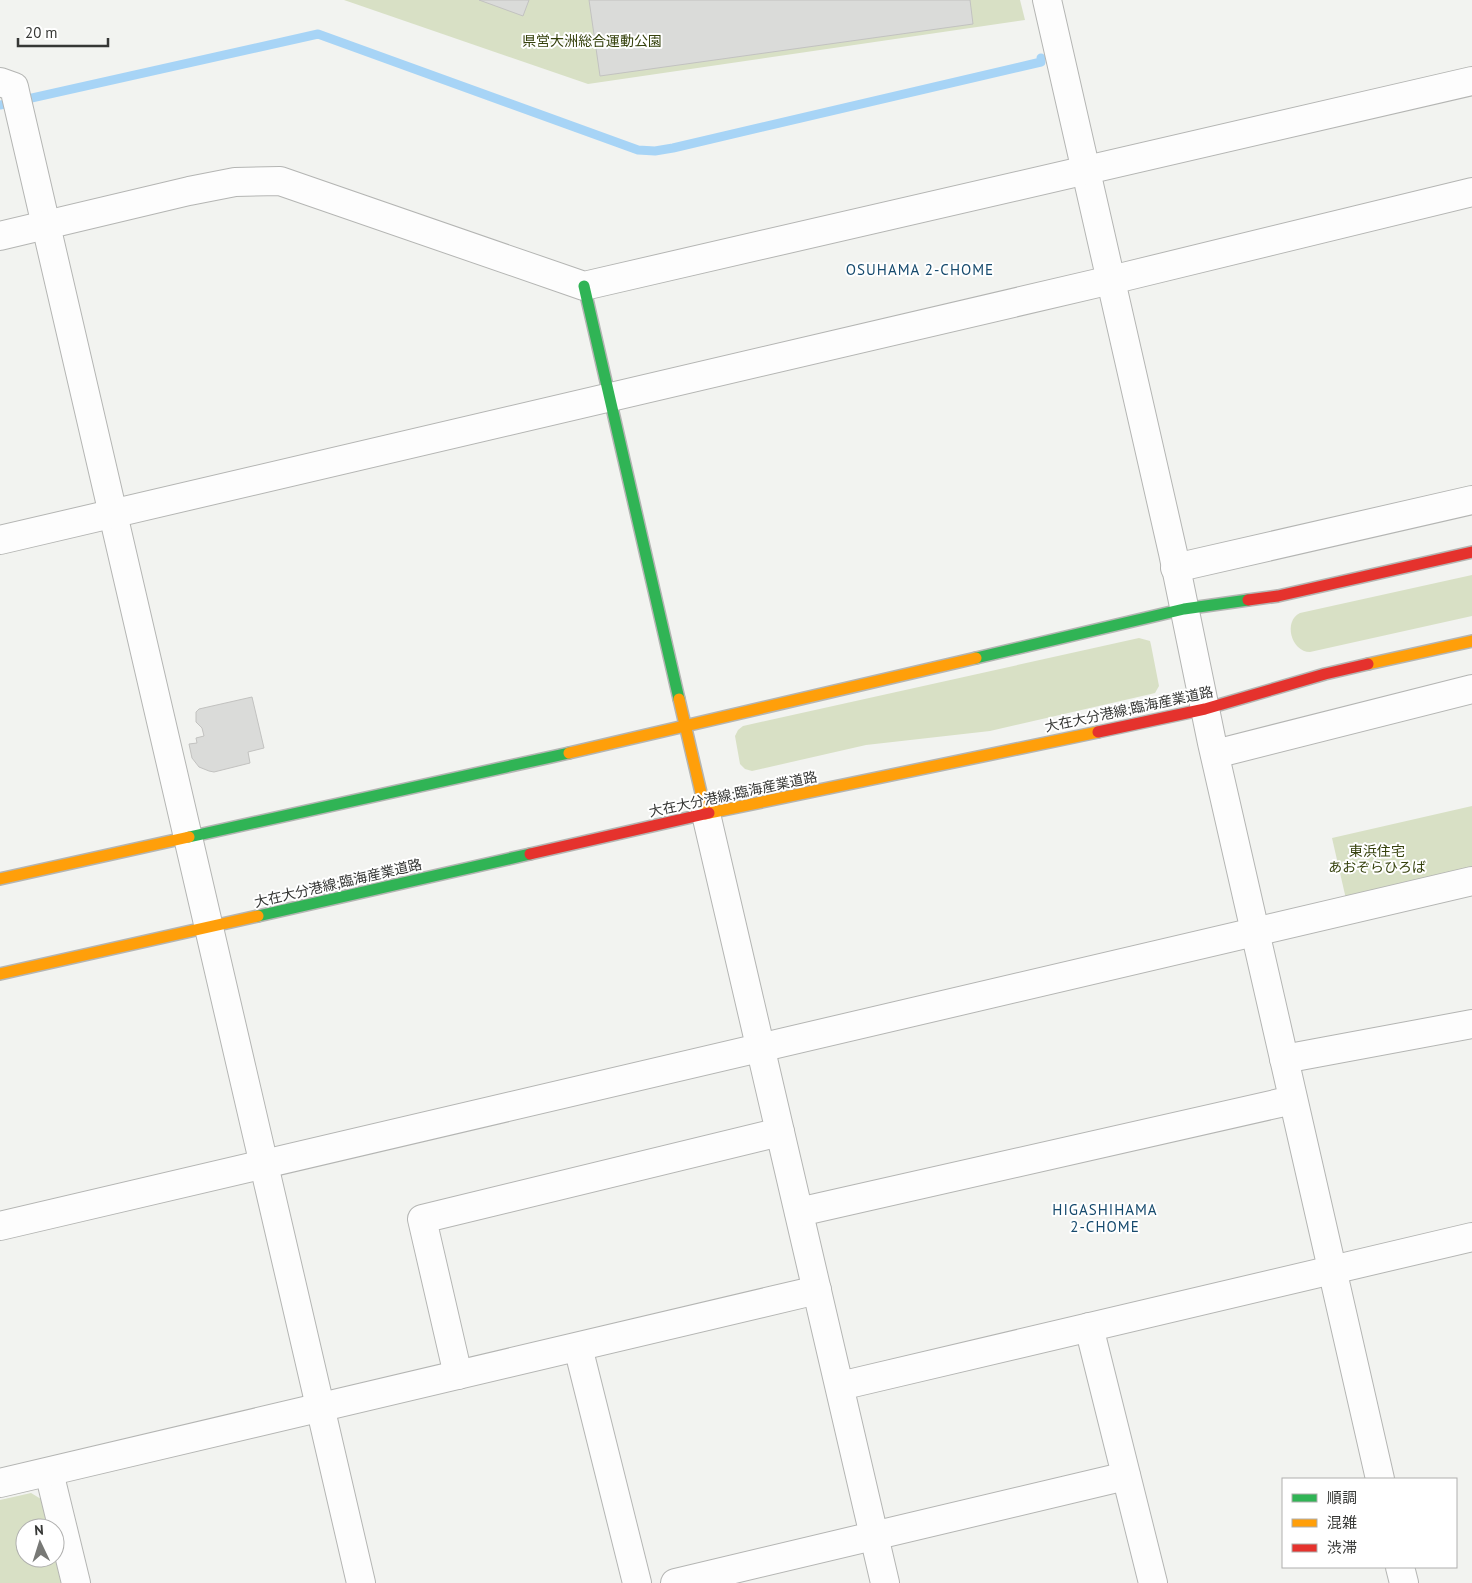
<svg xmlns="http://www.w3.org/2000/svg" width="1472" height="1583" font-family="'PT Sans','Noto Sans JP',sans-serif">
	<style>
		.green { fill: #d8e0c5 }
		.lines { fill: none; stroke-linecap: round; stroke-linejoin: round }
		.stream { stroke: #a7d4f6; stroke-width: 9 }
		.building { fill: #dadbd9; stroke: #c2c2c0 }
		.street-casing { stroke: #b4b5b3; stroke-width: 30 }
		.fast-casing { stroke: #b4b5b3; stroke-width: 14 }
		.slow-casing { stroke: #b4b5b3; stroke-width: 14 }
		.jam-casing { stroke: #b4b5b3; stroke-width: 14 }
		.street { stroke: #fdfdfd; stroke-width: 28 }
		.fast { stroke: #30b455; stroke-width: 11 }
		.slow { stroke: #ff9f0a; stroke-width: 11 }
		.jam { stroke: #e5322d; stroke-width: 11 }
		.labels { text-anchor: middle; stroke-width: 4; stroke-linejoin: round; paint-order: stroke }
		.park-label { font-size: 14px; fill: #35410c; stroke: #fff }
		.street-label { font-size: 14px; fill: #363735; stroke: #fff }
		.neighbourhood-label { font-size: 15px; letter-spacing: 1px; fill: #164a6d; stroke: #fff }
	</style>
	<rect width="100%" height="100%" fill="#f2f3f0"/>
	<g class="green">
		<path d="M344,0H1020L1025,20L588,84Z"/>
		<path d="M1472,575V616L1310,652C1291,652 1283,621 1300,613Z"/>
		<path d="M1139,638L1150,641L1151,645L1159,686L1155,693L1151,694L990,731L866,745L752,771L745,769L740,764L735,736L738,730L743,726Z"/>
		<path d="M1472,806V869L1346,899L1332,838Z"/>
		<path d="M31,1493L46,1502L52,1528H25V1558H55V1541L65,1583H0V1500Z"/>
	</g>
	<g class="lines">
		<path class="stream" d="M0,105L318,34L638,150L655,151L673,148L1041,62V58"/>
	</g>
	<g class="building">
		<path d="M479,0H529L523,16Z"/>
		<path d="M589,0H970L973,24L600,76Z"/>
		<path d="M252,697L264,748L248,752L250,763L214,772L209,771L199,767L192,758L189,744L197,743L196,738L204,736L202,728L196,722V712L199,709Z"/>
	</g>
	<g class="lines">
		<defs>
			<g id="street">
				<path d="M1047,0L1173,553L1212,743L1380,1479"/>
				<path d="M0,82L14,87L16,96L361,1583"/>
				<path d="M0,236L189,191L235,182L280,181L584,286L1472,81"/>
				<path d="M0,540L1111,280L1472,192"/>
				<path d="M1175,568L1472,500"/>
				<path d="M1215,754L1472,689"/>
				<path d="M706,814L885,1583"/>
				<path d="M1284,1059L1472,1024"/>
				<path d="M799,1212L1293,1100"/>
				<path d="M0,1226L1472,881"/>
				<path d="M1089,1327L1153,1583"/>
				<path d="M578,1347L637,1583"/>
				<path d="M458,1375L422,1219L780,1132"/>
				<path d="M840,1386L1472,1237"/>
				<path d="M49,1472L76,1583"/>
				<path d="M0,1483L817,1290"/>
				<path d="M1400,1567L1404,1583"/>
				<path d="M675,1583L1126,1476"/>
			</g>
			<g id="fast">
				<path d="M584,286L679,699"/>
				<path d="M976,658L1184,609L1248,600"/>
				<path d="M189,837L569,753"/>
				<path d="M258,916L530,854"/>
			</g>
			<g id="slow">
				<path d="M1368,664L1472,641"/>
				<path d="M679,699L706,814"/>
				<path d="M569,753L976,658"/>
				<path d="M709,813L1098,732"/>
				<path d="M0,879L189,837"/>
				<path d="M0,974L258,916"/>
			</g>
			<g id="jam">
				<path d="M1248,600L1278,596L1472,552"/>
				<path d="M1098,732L1205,709L1325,674L1368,664"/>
				<path d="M530,854L709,813"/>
			</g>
		</defs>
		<use href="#street" class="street-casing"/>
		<use href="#fast" class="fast-casing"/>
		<use href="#slow" class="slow-casing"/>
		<use href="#jam" class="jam-casing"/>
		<use href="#street" class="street"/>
		<use href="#fast" class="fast"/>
		<use href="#slow" class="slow"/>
		<use href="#jam" class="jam"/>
	</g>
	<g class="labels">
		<g class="park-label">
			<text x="592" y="46">県営大洲総合運動公園</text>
			<text x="1377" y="856">東浜住宅<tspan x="1377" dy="16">あおぞらひろば</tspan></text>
		</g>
		<g class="street-label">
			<text transform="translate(1129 709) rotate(-12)" y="5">大在大分港線;臨海産業道路</text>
			<text transform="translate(733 794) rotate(-12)" y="5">大在大分港線;臨海産業道路</text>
			<text transform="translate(338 883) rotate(-13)" y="5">大在大分港線;臨海産業道路</text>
		</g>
		<g class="neighbourhood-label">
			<text x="920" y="275">OSUHAMA 2-CHOME</text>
			<text x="1105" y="1215">HIGASHIHAMA<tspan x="1105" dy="17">2-CHOME</tspan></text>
		</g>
	</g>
	<rect x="1282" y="1478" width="175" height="90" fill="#ffffff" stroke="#afafae"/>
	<rect x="1292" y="1494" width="25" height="8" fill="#30b455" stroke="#afafae"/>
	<text x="1327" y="1503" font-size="15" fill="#363735">順調</text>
	<rect x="1292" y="1519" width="25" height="8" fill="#ff9f0a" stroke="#afafae"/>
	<text x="1327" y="1528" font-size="15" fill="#363735">混雑</text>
	<rect x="1292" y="1544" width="25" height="8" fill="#e5322d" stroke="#afafae"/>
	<text x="1327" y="1553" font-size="15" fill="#363735">渋滞</text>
	<g transform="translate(40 1543) rotate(356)"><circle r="24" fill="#ffffff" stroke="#afafae"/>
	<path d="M0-4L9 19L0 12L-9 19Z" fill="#787976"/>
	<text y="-8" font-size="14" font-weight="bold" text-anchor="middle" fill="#363735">N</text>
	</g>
	<path d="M18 38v8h90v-8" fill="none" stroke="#363735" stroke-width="2.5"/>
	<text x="25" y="38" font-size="15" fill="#363735" stroke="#ffffff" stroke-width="4" paint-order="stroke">20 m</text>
</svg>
